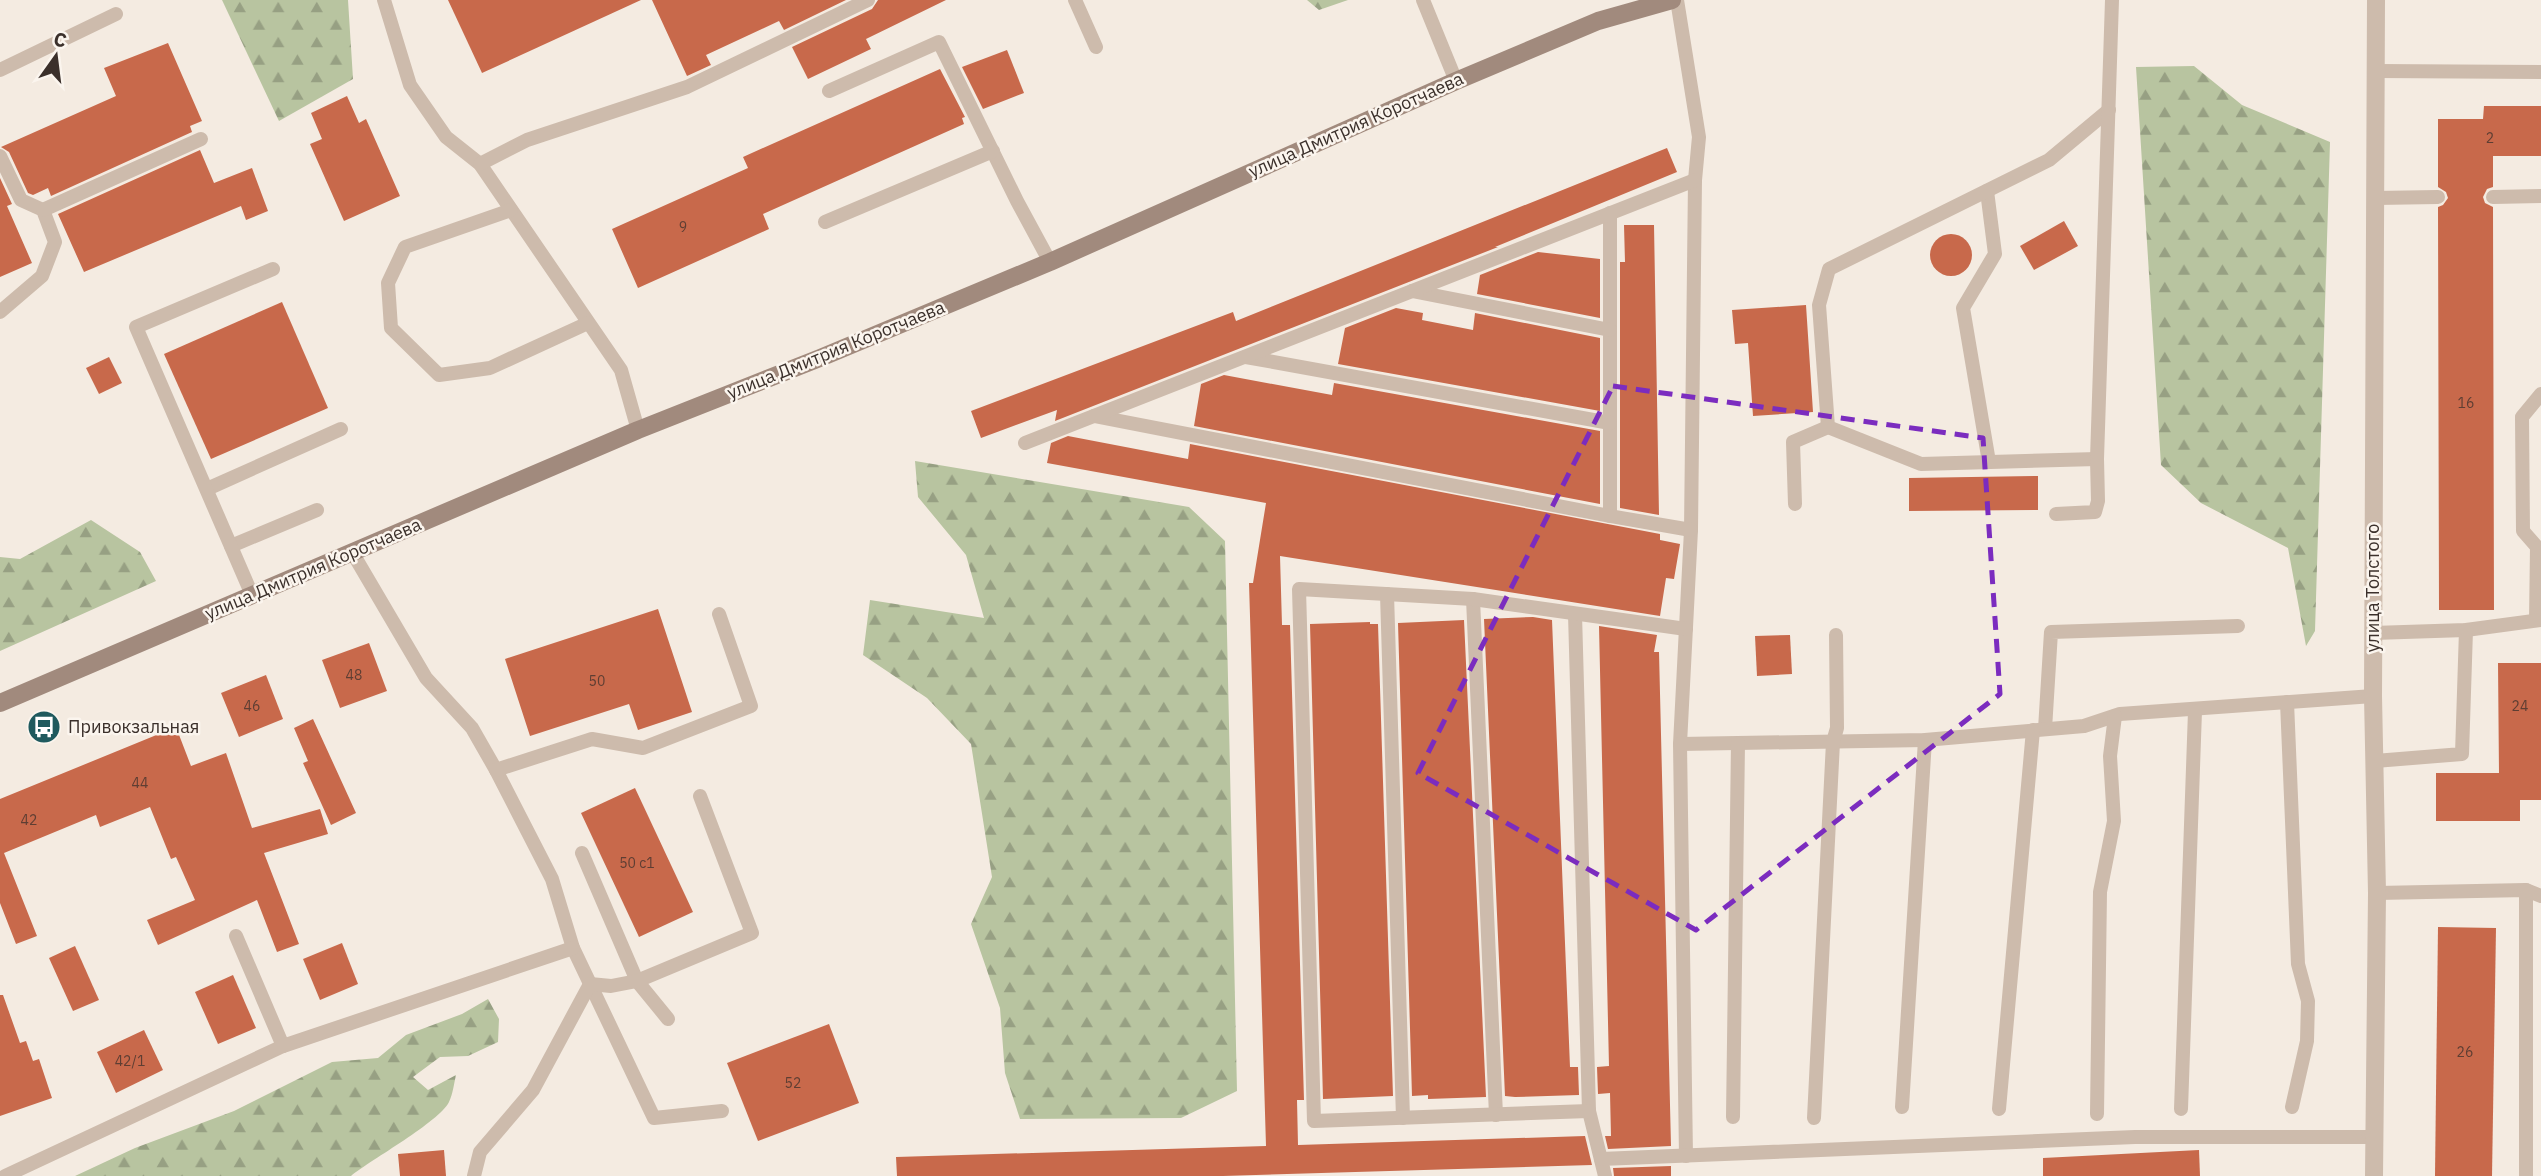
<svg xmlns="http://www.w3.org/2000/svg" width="2541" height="1176" font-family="'IBM Plex Sans',sans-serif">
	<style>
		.forest { fill: url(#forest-firs) }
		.building { fill: #c8694b }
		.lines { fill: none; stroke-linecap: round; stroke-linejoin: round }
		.lane { stroke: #cdbbac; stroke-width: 14 }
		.street { stroke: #cdbbac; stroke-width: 18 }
		.secondary { stroke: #a18a7d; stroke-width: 18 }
		.marked { fill: none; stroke: #7b2cbf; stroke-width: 5; stroke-dasharray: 14 9; stroke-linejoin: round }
		.labels { text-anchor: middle; stroke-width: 5; stroke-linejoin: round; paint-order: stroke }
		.number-label { font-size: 14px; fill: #5e3e33 }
		.street-label { font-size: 18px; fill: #3b302b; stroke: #fbf5ee }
		.poi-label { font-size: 18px; fill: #3b302b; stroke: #fbf5ee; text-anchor: start }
	</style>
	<defs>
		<pattern id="forest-firs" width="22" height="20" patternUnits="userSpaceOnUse" patternTransform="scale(1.75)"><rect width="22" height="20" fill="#b8c4a0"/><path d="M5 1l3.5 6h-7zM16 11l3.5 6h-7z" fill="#97a083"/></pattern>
	</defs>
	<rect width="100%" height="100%" fill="#f4ebe1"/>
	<g class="forest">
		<path d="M222,0H348L353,79L279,121Z"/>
		<path d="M1307,0H1348L1319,10Z"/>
		<path d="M2194,66L2242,105L2330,142L2315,631L2306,646L2288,548L2201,503L2161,465L2136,67Z"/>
		<path d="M915,461L1189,507L1225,541L1237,1091L1181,1118L1020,1119L1005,1073L1000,1008L971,924L992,877L971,744L927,698L863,655L870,600L984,618L966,555L918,497Z"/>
		<path d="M91,520L140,552L156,581L0,651V557L20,559Z"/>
		<path d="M488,999L499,1019L498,1042L468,1056L440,1057L413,1077L428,1090L456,1075C454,1083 453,1094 449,1102C439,1122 372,1159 351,1176H75L135,1148L234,1111L332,1062L378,1058L406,1035L462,1014Z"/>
	</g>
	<g class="building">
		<path d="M448,0H641L482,73Z"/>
		<path d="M652,0H846L784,30L779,21L706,55L711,65L687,76Z"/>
		<path d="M878,0H946L866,39L871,49L808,79L792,47L872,9Z"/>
		<path d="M168,43L202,121L190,126L192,132L51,196L48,188L33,195L28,193L9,152L1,147L116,96L104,68Z"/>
		<path d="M1007,50L1024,93L983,109L962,67Z"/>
		<path d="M940,69L965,117L962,118L964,124L763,214L769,229L638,288L612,229L748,168L743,157Z"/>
		<path d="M347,96L359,123L366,119L400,196L344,221L310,144L322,139L311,113Z"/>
		<path d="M2484,106H2541V156H2493V187L2487,189L2483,197L2485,203L2493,207L2494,610H2439L2438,207L2443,205L2448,198L2446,192L2438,187V119H2483Z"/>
		<path d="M1667,148L1677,172L1495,247H1498L1055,421L1057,410L981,438L971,411L1233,312L1236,321Z"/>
		<path d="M200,150L214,183L252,168L268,211L246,220L241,206L84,272L58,214Z"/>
		<path d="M0,178L12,204L7,206L32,263L0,277Z"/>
		<path d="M2064,221L2078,246L2034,270L2020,246Z"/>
		<path d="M1624,225H1654L1659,515L1620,508V262H1625Z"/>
		<circle cx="1951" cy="255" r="21"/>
		<path d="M1538,252L1600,259V318L1477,294L1480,275Z"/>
		<path d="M282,302L328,408L211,459L164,354Z"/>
		<path d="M1806,305L1813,412L1753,416L1748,343L1735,344L1732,310Z"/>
		<path d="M1396,308L1423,313L1422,320L1473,330L1475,313L1600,338V411L1338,364L1345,328Z"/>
		<path d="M109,357L122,383L99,394L86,368Z"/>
		<path d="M1224,375L1332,395L1334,383L1600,431V504L1194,426L1201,384Z"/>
		<path d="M1068,436L1188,459L1190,444L1660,534V540L1680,544L1674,579L1666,578L1660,616L1280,556L1282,625H1290L1304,1100H1297L1298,1145L1585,1136L1592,1165L1223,1176H897L896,1157L1266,1146L1249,583H1253L1266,503L1047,463L1051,443Z"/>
		<path d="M2038,476V510L1909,511V478Z"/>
		<path d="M658,609L692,712L638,730L629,704L530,736L505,659Z"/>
		<path d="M1533,617L1552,620L1570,1067H1578L1579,1095L1515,1097L1505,1096L1484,619Z"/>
		<path d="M1464,620L1486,1097L1428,1099V1095L1412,1096L1398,623Z"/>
		<path d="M1370,622V624H1378L1393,1096L1323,1099L1310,624Z"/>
		<path d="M1599,626L1657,635L1654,652H1659L1671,1146L1608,1149L1605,1136H1611L1610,1093L1598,1094L1597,1067L1609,1066Z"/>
		<path d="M1790,635L1792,674L1757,676L1755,636Z"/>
		<path d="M369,643L387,691L340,708L322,660Z"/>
		<path d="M2498,663H2541V800H2520V821H2436V773H2499Z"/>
		<path d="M266,675L283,719L239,737L221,693Z"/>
		<path d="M313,719L356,813L331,825L303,763L308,761L294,728Z"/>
		<path d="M176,727L191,766L226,753L252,828L320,809L328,834L264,853L299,944L277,952L257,900L158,945L147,920L195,900L176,857L171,859L150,807L100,827L96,815L4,853L37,936L16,944L0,903V799Z"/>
		<path d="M635,788L693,912L639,937L581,813Z"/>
		<path d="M2438,927L2496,928L2492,1176H2435Z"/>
		<path d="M342,943L358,984L320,1000L303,959Z"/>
		<path d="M75,946L99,1000L73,1011L49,958Z"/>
		<path d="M233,975L256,1028L218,1044L195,992Z"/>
		<path d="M0,995H3L20,1043L26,1041L33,1061L39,1059L52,1098L0,1116Z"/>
		<path d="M829,1024L859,1103L758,1141L727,1063Z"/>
		<path d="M144,1030L163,1070L116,1093L97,1052Z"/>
		<path d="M444,1150L446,1176H400L398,1154Z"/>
		<path d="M2199,1150L2200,1176H2043V1158Z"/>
		<path d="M1671,1166V1176H1614L1613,1168Z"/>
	</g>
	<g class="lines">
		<g class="lane">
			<path d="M384,0L410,85L446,137L480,164L621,370L638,430"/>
			<path d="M1075,0L1096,47"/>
			<path d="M1423,0L1456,81"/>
			<path d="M1677,0L1699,137L1695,180L1691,530L1680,744L1686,1156"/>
			<path d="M0,70L116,14"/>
			<path d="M2376,71L2541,72"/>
			<path d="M829,91L939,42L1017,201L1050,262"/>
			<path d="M0,156L21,200L43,210L55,242L42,276L0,312"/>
			<path d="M480,164L527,140L687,87L868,0"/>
			<path d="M1987,191L1995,254L1963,308L1989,462"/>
			<path d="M2493,197L2541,196"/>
			<path d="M2376,198L2438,197"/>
			<path d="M43,210L201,139"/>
			<path d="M511,210L405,247L388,283L391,328L439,375L490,368L588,323"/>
			<path d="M1610,213V516"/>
			<path d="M825,222L993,151"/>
			<path d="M1412,291L1610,330"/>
			<path d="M1246,357L1610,423"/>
			<path d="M1094,416L1610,516L1691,530"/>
			<path d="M1025,443L1695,180"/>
			<path d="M2097,459L1921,464L1828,427L1819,305L1829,269L2049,160L2109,110"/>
			<path d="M207,489L341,429"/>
			<path d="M1795,504L1793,442L1828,427"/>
			<path d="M2056,514L2095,512L2098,501L2097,459L2112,0"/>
			<path d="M231,546L317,510"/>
			<path d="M352,552L426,678L472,728L496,770L552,879L573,948L654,1118L722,1111"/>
			<path d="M1387,594L1403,1118"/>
			<path d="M252,595L136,327L273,269"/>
			<path d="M1473,599L1496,1115"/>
			<path d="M1575,614L1589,1111L1605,1176"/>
			<path d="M2536,620L2537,547L2523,531L2522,417L2541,394"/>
			<path d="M2373,633L2466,630L2541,620"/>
			<path d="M2287,702L2298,964L2308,1001L2307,1041L2292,1107"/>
			<path d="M2045,729L2051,632L2238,626"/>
			<path d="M1680,744L1925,740L2084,726L2120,714L2373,696"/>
			<path d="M2375,761L2462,754L2466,630"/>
			<path d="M496,770L592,739L643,748L751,706L719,614"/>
			<path d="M582,853L637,981L668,1019"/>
			<path d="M2526,890V1176"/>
			<path d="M2377,893L2526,890L2541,896"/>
			<path d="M236,936L283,1046"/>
			<path d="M1902,1107L1925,740"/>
			<path d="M1999,1109L2033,730"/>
			<path d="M2181,1109L2195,711"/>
			<path d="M1589,1111L1314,1121L1299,589L1473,599L1686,629"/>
			<path d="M2097,1114L2100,892L2114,821L2110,756L2115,716"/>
			<path d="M1733,1117L1738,743"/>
			<path d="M1814,1118L1833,742L1837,728L1836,635"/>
			<path d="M1601,1159L2135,1137H2373"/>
			<path d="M5,1176L283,1046L573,948"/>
			<path d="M474,1176L480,1152L533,1090L590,984L611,986L637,981L752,933L700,796"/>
		</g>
		<path class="street" d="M2374,1176L2377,893L2373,696L2376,0"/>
		<path class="secondary" d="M0,703L638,430L820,358L1050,262L1456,81L1598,21L1672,0"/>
	</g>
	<path class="marked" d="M1613,386L1983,438L2000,694L1696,930L1418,773Z"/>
	<defs>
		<symbol id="bus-disc" viewBox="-11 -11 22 22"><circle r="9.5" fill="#1f5a5e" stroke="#fbf5ee"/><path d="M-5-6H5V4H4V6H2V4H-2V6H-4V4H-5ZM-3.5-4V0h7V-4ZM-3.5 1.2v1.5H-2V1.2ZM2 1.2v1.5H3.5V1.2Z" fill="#fff"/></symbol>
	</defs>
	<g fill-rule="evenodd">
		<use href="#bus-disc" x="25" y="708" width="38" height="38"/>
	</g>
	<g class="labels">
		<g class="number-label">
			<text x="2490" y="143">2</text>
			<text x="683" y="232">9</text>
			<text x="2466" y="408">16</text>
			<text x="354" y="680">48</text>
			<text x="597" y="686">50</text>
			<text x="252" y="711">46</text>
			<text x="2520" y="711">24</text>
			<text x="140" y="788">44</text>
			<text x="29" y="825">42</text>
			<text x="637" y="868">50 с1</text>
			<text x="2465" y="1057">26</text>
			<text x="130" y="1066">42/1</text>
			<text x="793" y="1088">52</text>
		</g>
		<g class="street-label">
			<text transform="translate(1356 125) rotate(-24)" y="6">улица Дмитрия Коротчаева</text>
			<text transform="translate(836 350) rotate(-22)" y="6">улица Дмитрия Коротчаева</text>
			<text transform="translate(313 569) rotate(-23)" y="6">улица Дмитрия Коротчаева</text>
			<text transform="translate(2373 588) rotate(-90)" y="6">улица Толстого</text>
		</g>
		<g class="poi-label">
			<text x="68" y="733">Привокзальная</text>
		</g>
	</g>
	<g transform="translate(56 56) rotate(14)" stroke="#fbf5ee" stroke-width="5" paint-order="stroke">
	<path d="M0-5L12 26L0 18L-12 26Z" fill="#3b302b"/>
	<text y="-10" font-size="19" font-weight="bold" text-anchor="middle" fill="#3b302b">С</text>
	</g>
</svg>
